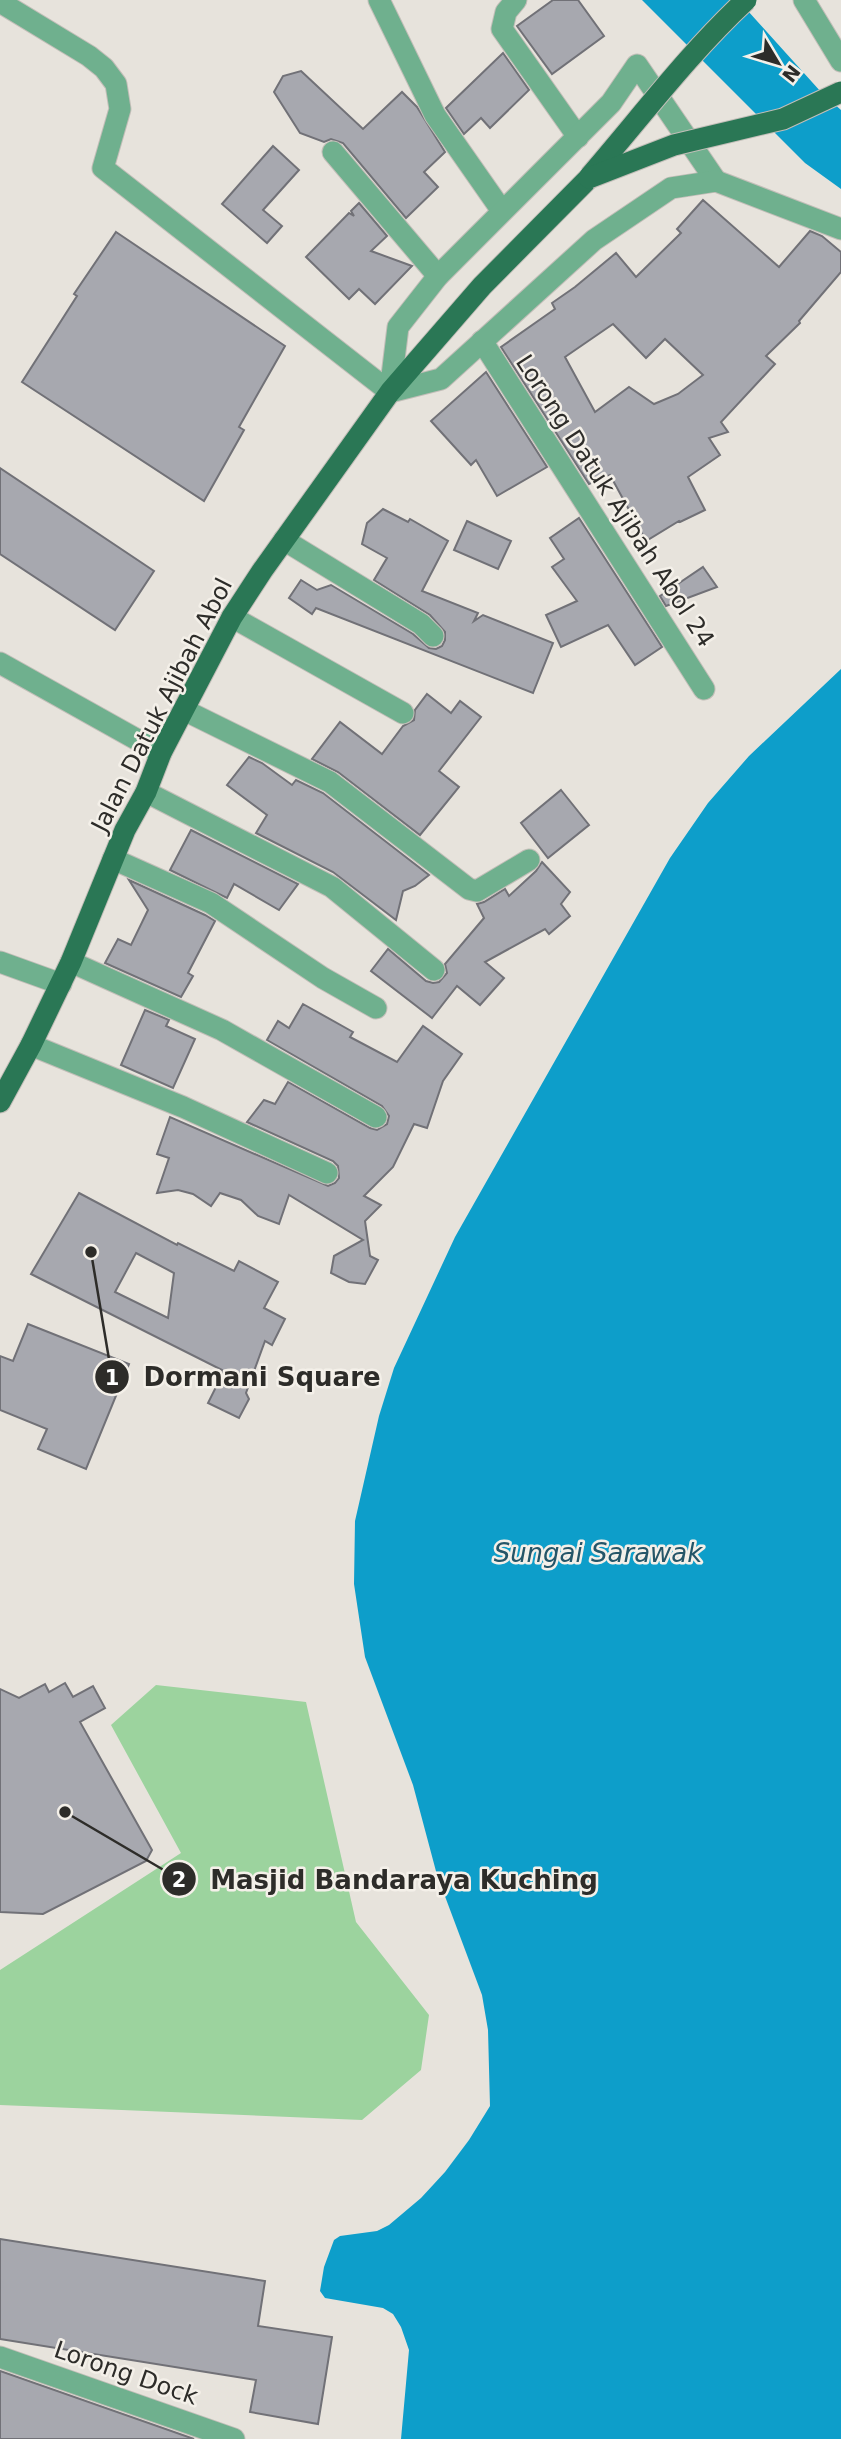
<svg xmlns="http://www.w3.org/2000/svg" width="841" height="2439" font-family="'DejaVu Sans',sans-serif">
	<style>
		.green { fill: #9cd39e }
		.water { fill: #0d9eca }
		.building { fill: #a7a8af; stroke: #717177; stroke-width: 2; fill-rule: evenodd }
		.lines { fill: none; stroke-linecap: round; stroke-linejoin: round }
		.minor-casing { stroke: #c2beb8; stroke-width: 23 }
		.major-casing { stroke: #c2beb8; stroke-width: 23 }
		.minor { stroke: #6fb08e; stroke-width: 21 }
		.major { stroke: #2a7755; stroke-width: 21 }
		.major-bridge-casing { stroke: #c2beb8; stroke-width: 23; stroke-linecap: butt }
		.major-bridge { stroke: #2a7755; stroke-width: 21 }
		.labels { text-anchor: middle; stroke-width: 5; stroke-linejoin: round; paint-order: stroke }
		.street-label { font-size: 24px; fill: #2d2c29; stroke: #f4f0e9 }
		.water-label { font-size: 26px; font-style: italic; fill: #245568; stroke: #f4f0e9 }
		.leader { fill: none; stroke: #2d2c29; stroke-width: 2.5 }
		.callout-dot { fill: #2d2c29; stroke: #f4f0e9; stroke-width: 2.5 }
		.mark-label { font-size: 21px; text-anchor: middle; font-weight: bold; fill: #fff }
		.callout-label { font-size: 26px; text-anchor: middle; font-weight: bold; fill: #2d2c29; stroke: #f4f0e9; stroke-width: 5; stroke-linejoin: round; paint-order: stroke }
	</style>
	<rect width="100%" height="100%" fill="#e7e3dc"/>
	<path class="green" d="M156,1685L306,1702L356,1922L429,2015L421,2070L362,2120L0,2105V1970L181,1853L111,1725Z"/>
	<g class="water">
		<path d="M642,0H738L821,92L841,110V189L805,163Z"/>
		<path d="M841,669V2439H401L409,2350L401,2327L393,2314L383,2308L325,2298L320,2291L324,2267L334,2240L340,2236L377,2231L389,2225L421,2198L445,2172L469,2140L490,2106L488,2030L482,1995L437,1875L413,1785L365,1657L354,1584L355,1521L379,1416L394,1368L455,1237L670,858L708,803L749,756Z"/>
	</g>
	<g class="building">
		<path d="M553,0H578L604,36L552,74L517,26Z"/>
		<path d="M503,53L529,90L490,128L481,118L464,134L446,108Z"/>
		<path d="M301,71L363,129L402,92L417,107L445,152L424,172L438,187L406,218L343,143L331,139L324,142L300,133L274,92L283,76Z"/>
		<path d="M273,146L299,170L263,210L282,226L267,243L222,204Z"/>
		<path d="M703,200L779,267L810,231L822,236L841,252V272L799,321L800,323L766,356L775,364L721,422L728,432L709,438L720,455L688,477L705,510L680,522L679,521L646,541L610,475L589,484L501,347L555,309L552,303L575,287L616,253L636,277L681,233L677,229ZM613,324L646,358L665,339L703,375L678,394L654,404L629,387L595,412L565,357Z"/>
		<path d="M359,203L387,236L371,251L412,266L375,304L359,289L349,299L306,257L349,213L354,216L351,211Z"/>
		<path d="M116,232L285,346L239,427L244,430L204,501L22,382L77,296L74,294Z"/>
		<path d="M486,372L547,467L497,496L476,460L471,465L431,421Z"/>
		<path d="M0,468L154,571L115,630L0,554Z"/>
		<path d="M383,509L408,522L410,519L448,541L422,591L478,613L474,621L483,615L553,643L533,693L316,608L312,614L289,598L301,580L317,590L331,585L413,634L429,648L436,649L442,646L445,640V632L430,615L374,580L387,558L362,544L367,523Z"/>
		<path d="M579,518L662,647L635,665L608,625L561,647L546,615L577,601L552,567L564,559L550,538Z"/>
		<path d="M467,521L511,541L498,569L454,550Z"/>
		<path d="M703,567L717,587L666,606L660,596Z"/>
		<path d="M427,694L451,713L460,701L481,717L439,771L459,787L420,835L338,772L312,759L340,722L382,754L403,726L414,720L415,710Z"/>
		<path d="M249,757L262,763L292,785L296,780L323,793L429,875L415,886L403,891L396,920L333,872L256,833L267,815L227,785Z"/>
		<path d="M561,790L589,825L548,858L521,823Z"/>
		<path d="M191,830L298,884L279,910L234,884L227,898L170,870Z"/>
		<path d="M542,862L570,892L561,904L570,916L549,934L545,929L485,962L504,978L480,1005L457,986L432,1018L371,971L388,949L426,981L433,983L439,982L447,973L445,964L484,918L477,904L484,902L505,889L509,896L536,871Z"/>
		<path d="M129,880L205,915L215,921L188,973L193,976L181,997L105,963L118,939L131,945L148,910Z"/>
		<path d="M303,1004L353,1032L350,1037L397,1062L423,1026L462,1054L443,1081L427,1128L414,1124L393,1167L364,1196L381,1205L365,1221L370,1256L378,1260L365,1284L349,1282L331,1273L334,1256L363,1240L289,1195L279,1224L258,1216L241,1200L220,1193L211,1206L193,1194L178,1190L157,1193L169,1158L157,1154L170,1117L328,1186L335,1183L339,1178L338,1166L333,1161L247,1122L264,1100L275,1104L288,1082L370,1128L377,1130L387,1124L389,1116L382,1106L267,1040L278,1021L289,1028Z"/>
		<path d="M145,1010L169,1020L166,1026L195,1039L173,1088L121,1065Z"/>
		<path d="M79,1193L177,1245L178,1243L234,1271L239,1261L278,1282L264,1308L285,1319L272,1345L265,1341L246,1393L249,1399L239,1418L208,1403L223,1373L222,1370L31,1274ZM136,1253L174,1273L168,1318L115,1292Z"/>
		<path d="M28,1324L129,1364L86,1469L38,1449L47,1429L0,1410V1356L13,1361Z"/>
		<path d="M65,1683L73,1697L93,1686L105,1708L80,1722L152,1850L146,1861L43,1914L0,1912V1689L19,1698L45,1684L49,1692Z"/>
		<path d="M0,2239L265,2281L258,2326L332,2337L318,2424L250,2412L256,2380L0,2339Z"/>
		<path d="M0,2371L194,2439H0Z"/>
	</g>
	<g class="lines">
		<defs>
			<g id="minor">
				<path d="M379,0L435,115L502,211"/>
				<path d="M516,0L506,12L502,29L578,137"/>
				<path d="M804,0L841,61"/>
				<path d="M0,2L89,56L104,68L116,84L120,109L103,168L390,392"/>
				<path d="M333,152L438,276"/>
				<path d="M482,341L704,689"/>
				<path d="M390,392L398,327L438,276L611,103L637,65L716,181"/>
				<path d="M390,392L441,379L594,240L671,188L716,181L841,229"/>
				<path d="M284,540L421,624L433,636"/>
				<path d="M232,617L403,713"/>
				<path d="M0,663L161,753"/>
				<path d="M184,710L330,782L469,889L477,891L529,860"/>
				<path d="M146,792L332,887L434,970"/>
				<path d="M113,859L211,903L323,978L376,1008"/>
				<path d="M0,962L61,984"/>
				<path d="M71,962L222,1030L376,1117"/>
				<path d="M31,1045L183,1107L327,1173"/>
				<path d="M0,2357L234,2439"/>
			</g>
			<path id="major" d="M0,1102L31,1045L71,962L125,830L146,792L161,753L232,617L262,571L390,392L482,286L589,178"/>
		</defs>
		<use href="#minor" class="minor-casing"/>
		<use href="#major" class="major-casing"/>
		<use href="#minor" class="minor"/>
		<use href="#major" class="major"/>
		<defs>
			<g id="major-bridge">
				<path d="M590,176C641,117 689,53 746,0"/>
				<path d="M589,178L674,145L783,119L841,92"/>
			</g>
		</defs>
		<use href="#major-bridge" class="major-bridge-casing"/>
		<use href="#major-bridge" class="major-bridge"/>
	</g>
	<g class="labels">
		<g class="street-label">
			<text transform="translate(615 501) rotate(57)" y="8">Lorong Datuk Ajibah Abol 24</text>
			<text transform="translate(162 705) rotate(-63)" y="8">Jalan Datuk Ajibah Abol</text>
			<text transform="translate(126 2373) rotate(19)" y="8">Lorong Dock</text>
		</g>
		<g class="water-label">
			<text x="598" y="1562">Sungai Sarawak</text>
		</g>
	</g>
	<path class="leader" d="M91 1252L112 1377M65 1812L179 1879"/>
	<g class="callout-dot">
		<circle cx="91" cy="1252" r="7"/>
		<circle cx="65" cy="1812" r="7"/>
		<circle cx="112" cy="1377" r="18"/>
		<circle cx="179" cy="1879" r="18"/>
	</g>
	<g class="mark-label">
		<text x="112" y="1385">1</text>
		<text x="179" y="1887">2</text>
	</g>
	<g class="callout-label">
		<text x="262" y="1386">Dormani Square</text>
		<text x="404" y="1889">Masjid Bandaraya Kuching</text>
	</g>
	<g transform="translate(778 63) rotate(128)" stroke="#f4f0e9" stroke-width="5" paint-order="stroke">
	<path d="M0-5L12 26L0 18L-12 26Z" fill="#2d2c29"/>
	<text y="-10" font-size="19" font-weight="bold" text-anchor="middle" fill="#2d2c29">N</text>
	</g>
</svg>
